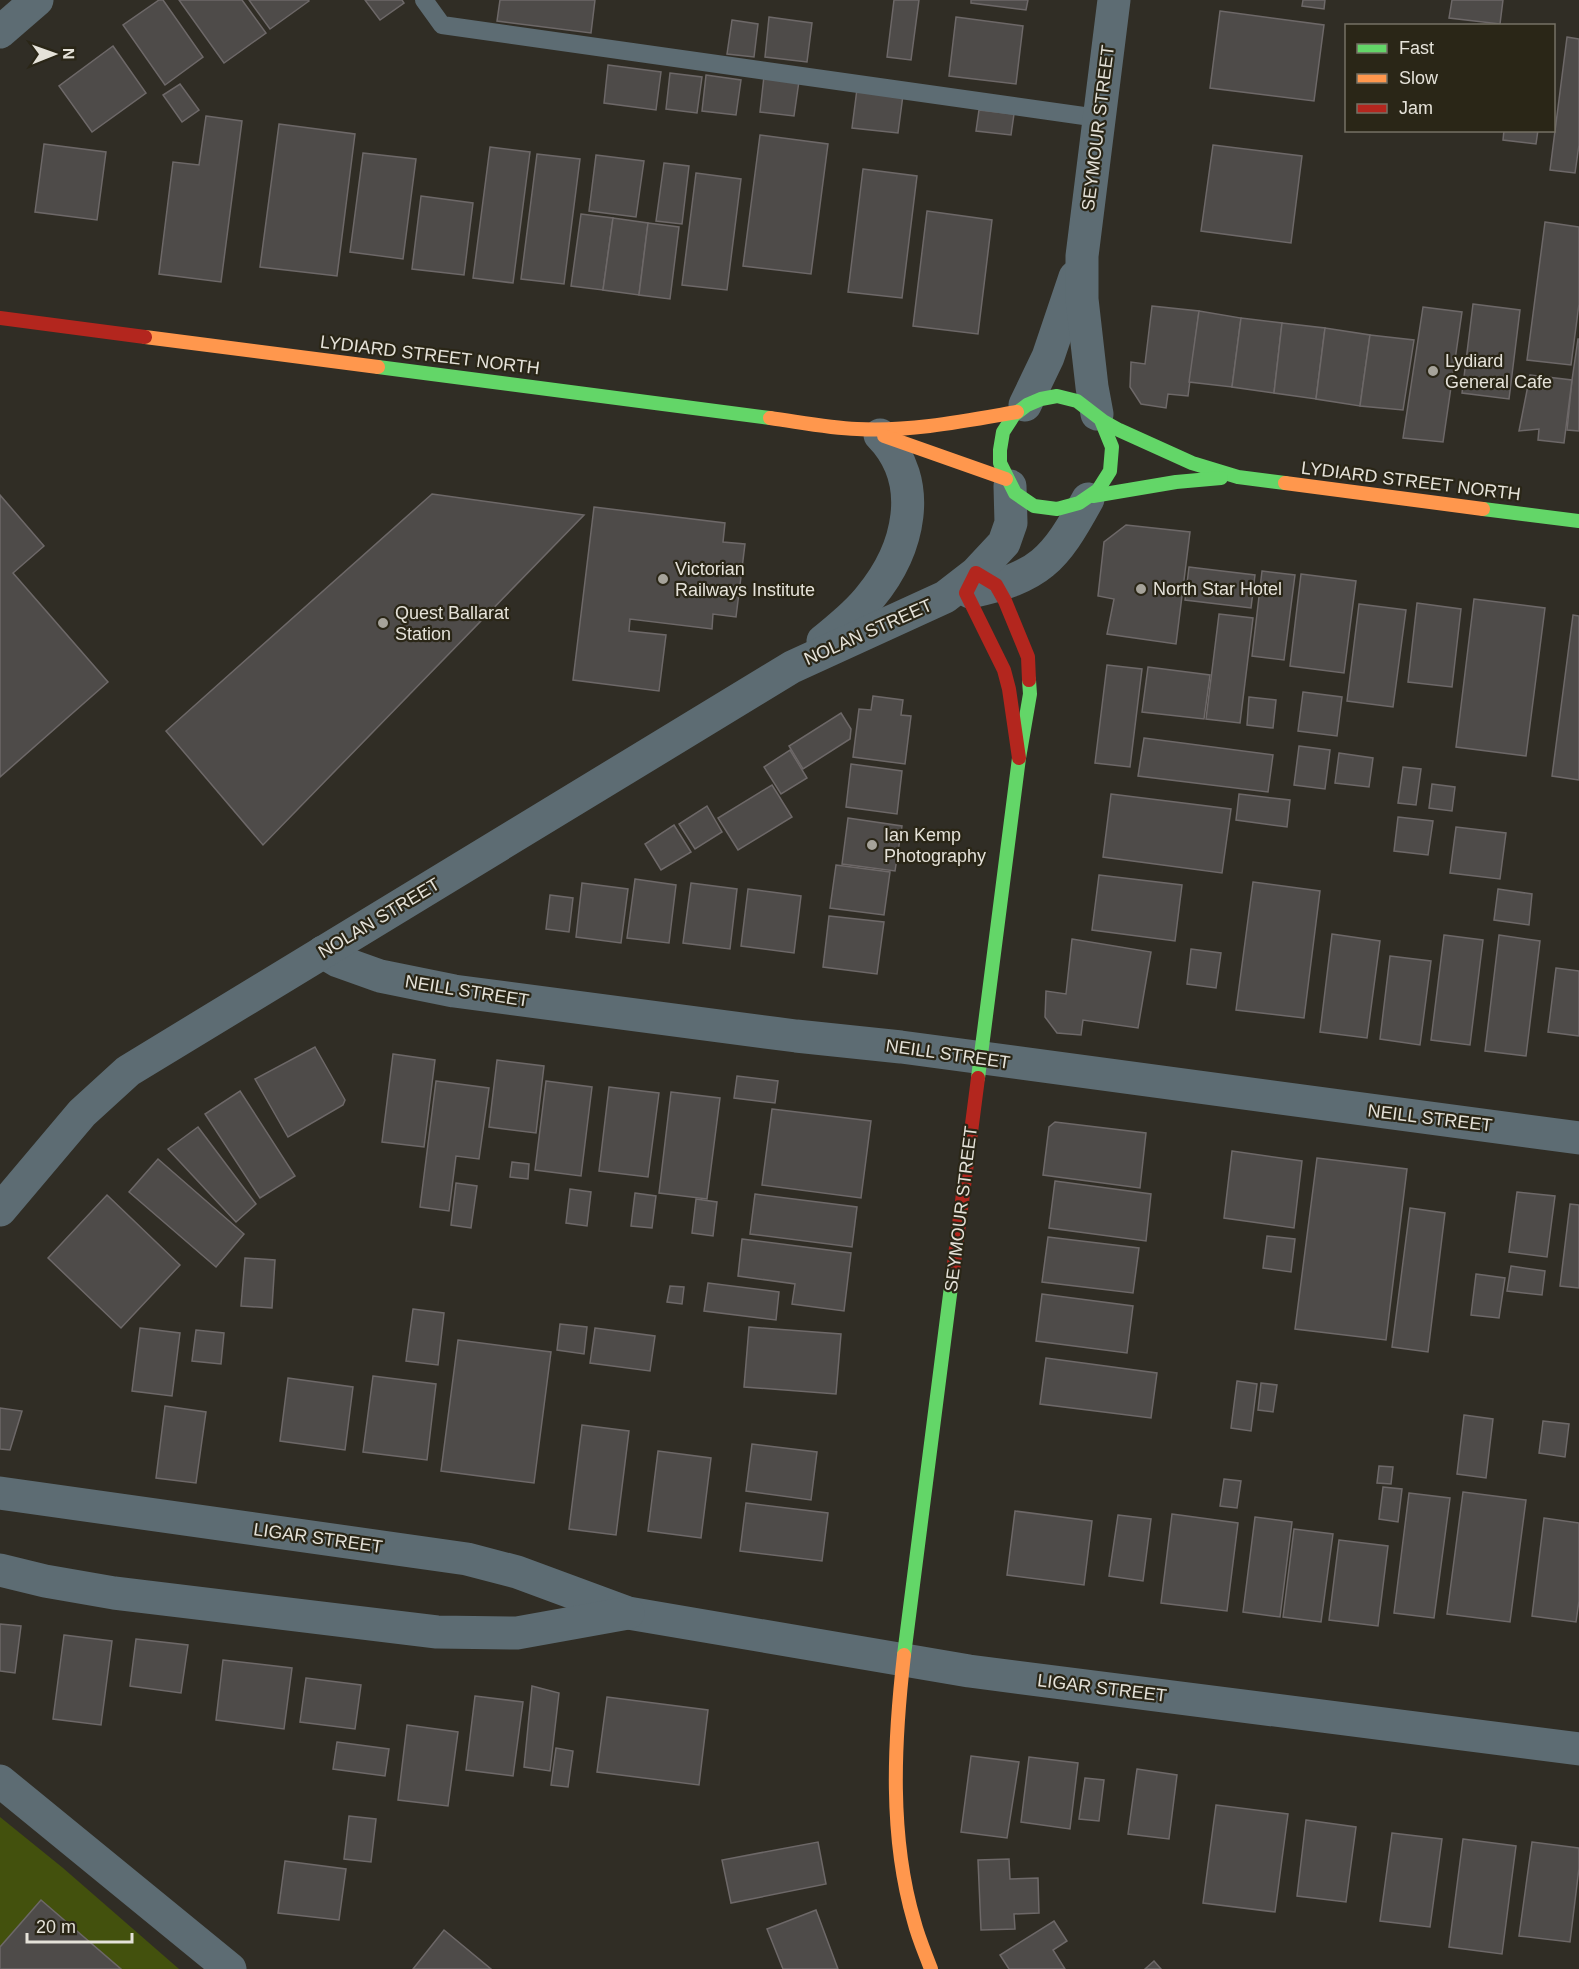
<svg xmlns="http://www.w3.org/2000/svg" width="1579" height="1969" font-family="Arial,sans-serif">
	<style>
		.green { fill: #43510d }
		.building { fill: #4e4b49; stroke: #6d6868; stroke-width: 1.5 }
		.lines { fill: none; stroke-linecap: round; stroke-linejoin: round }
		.lane { stroke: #5d6c73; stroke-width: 18 }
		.street { stroke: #5d6c73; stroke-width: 33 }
		.fast { stroke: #63d668; stroke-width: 14 }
		.slow { stroke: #ff974d; stroke-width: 14 }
		.jam { stroke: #b3261e; stroke-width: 14 }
		.poi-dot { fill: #a6a39a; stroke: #2a2617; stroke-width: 2 }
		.labels { text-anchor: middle; stroke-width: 4.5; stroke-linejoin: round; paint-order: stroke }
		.street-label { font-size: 18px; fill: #e5e2d9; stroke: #2a2617 }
		.poi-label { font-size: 18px; fill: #e5e2d9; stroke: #2a2617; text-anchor: start }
	</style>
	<rect width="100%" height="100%" fill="#302d25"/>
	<path class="green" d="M0,1817L63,1868L179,1969H0Z"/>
	<g class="building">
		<path d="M159,0H163L203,57L165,85L123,25Z"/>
		<path d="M179,0H242L266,33L224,63Z"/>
		<path d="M249,0H308L309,1L270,29Z"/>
		<path d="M365,0H402L404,3L380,20Z"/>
		<path d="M500,0H595L591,33L497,21Z"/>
		<path d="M894,0H919L911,60L887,57Z"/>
		<path d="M971,0H1028L1026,10L971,3Z"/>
		<path d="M1303,0H1325L1324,9L1302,6Z"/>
		<path d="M1452,0H1503L1500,24L1449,18Z"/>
		<path d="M1220,11L1324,25L1314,101L1210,88Z"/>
		<path d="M769,17L812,23L807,62L765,57Z"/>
		<path d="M956,17L1023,26L1016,84L949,76Z"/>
		<path d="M732,20L758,24L754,57L727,54Z"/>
		<path d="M1567,37L1579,39V145L1575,173L1550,170Z"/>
		<path d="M113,46L146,93L92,132L59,86Z"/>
		<path d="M608,65L661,72L656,110L604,103Z"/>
		<path d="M670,73L702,77L697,113L666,109Z"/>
		<path d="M706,75L741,80L736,115L702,111Z"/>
		<path d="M764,76L799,81L794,116L760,112Z"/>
		<path d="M180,84L199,110L182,122L163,95Z"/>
		<path d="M857,89L903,95L898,133L852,128Z"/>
		<path d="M979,110L1014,114L1011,135L976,131Z"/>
		<path d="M206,116L242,121L221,282L159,274L173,162L199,165Z"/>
		<path d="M279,124L355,134L337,276L260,267Z"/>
		<path d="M1504,130H1538L1536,144L1503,140Z"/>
		<path d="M760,135L828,144L811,274L743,266Z"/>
		<path d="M44,144L106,152L97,220L35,212Z"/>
		<path d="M1213,145L1302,156L1291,243L1201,231Z"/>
		<path d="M490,147L530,152L513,283L473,278Z"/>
		<path d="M363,153L416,159L403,259L350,252Z"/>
		<path d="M537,154L580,159L564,284L521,279Z"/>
		<path d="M596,155L644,161L636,217L589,211Z"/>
		<path d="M664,163L689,166L682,224L656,221Z"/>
		<path d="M863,169L917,176L902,298L848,292Z"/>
		<path d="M696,173L741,179L727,290L682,285Z"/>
		<path d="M421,196L473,203L464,275L412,269Z"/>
		<path d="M927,211L992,220L978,334L913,326Z"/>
		<path d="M581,214L613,218L603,290L571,286Z"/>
		<path d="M613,218L648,223L639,295L603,290Z"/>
		<path d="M1545,222L1579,227V304L1571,365L1527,360Z"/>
		<path d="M648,223L679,227L670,299L639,295Z"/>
		<path d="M1473,304L1520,310L1509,399L1462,393Z"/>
		<path d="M1152,306L1199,311L1188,396L1168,394L1166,408L1141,404L1130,387L1131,362L1145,364Z"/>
		<path d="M1423,307L1462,312L1443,442L1403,438Z"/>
		<path d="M1199,311L1241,318L1232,387L1189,382Z"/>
		<path d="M1241,318L1282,323L1274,393L1232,387Z"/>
		<path d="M1282,323L1325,328L1316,399L1274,393Z"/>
		<path d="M1325,328L1370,335L1360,406L1316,399Z"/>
		<path d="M1370,335L1414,340L1403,410L1360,406Z"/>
		<path d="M1578,339H1579V431L1567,430L1572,380Z"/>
		<path d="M1530,375L1572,380L1564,443L1538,440L1539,429L1519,431Z"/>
		<path d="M432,494L584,515L263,845L166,731Z"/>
		<path d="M0,495L44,546L13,573L108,682L0,777Z"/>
		<path d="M594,507L725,523L723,542L745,544L736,617L713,614L712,629L630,619L629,631L666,635L659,691L573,680Z"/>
		<path d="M1126,525L1190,532L1176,644L1107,634L1114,599L1098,596L1104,542Z"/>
		<path d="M1189,567L1255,575L1251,608L1185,600Z"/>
		<path d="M1262,571L1295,575L1284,660L1252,656Z"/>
		<path d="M1301,574L1356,581L1344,673L1290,666Z"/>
		<path d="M1474,599L1545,608L1526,756L1456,747Z"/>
		<path d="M1417,603L1461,609L1452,687L1408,682Z"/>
		<path d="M1359,604L1406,610L1393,707L1347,701Z"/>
		<path d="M1219,614L1253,618L1240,723L1206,719Z"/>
		<path d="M1573,615L1579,616V780L1552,776Z"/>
		<path d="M1107,665L1142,669L1130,767L1095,763Z"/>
		<path d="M1148,667L1210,675L1204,719L1142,712Z"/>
		<path d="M1303,692L1342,697L1337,736L1298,731Z"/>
		<path d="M873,696L903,700L901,715L911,716L905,764L853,757L859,709L871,710Z"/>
		<path d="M1249,697L1276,700L1273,728L1247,725Z"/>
		<path d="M841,713L851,729L850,739L803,769L789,746Z"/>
		<path d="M1144,738L1273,755L1268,792L1138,776Z"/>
		<path d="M1299,746L1330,750L1325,789L1294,785Z"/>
		<path d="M790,750L807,778L781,794L764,767Z"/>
		<path d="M1339,753L1373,758L1369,787L1335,783Z"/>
		<path d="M851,764L902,771L897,814L846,807Z"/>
		<path d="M1403,767L1421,769L1416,805L1398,803Z"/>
		<path d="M1432,784L1455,787L1452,811L1429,808Z"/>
		<path d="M772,785L792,817L738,850L718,818Z"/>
		<path d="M1111,794L1231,809L1222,873L1103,857Z"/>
		<path d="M1239,794L1290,800L1287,827L1236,820Z"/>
		<path d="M707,806L722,832L695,849L679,824Z"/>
		<path d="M1398,817L1433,821L1428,855L1394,851Z"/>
		<path d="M848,818L902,826L895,871L842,864Z"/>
		<path d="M674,825L691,852L661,870L645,844Z"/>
		<path d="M1456,827L1506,833L1500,879L1450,873Z"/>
		<path d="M836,865L890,872L884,915L830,908Z"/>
		<path d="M1099,875L1182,885L1175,941L1092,930Z"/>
		<path d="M635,879L676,885L669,943L627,938Z"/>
		<path d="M1253,882L1320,891L1304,1018L1236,1010Z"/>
		<path d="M582,883L628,889L621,943L576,937Z"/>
		<path d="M691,883L737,889L730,949L683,943Z"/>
		<path d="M748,889L801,896L794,953L741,946Z"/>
		<path d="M1498,889L1532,894L1529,925L1494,920Z"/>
		<path d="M550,895L573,898L569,932L546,929Z"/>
		<path d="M829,916L884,922L877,974L823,967Z"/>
		<path d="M1332,934L1380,941L1367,1038L1320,1032Z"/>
		<path d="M1444,935L1483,940L1470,1045L1431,1040Z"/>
		<path d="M1499,935L1540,941L1526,1056L1485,1051Z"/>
		<path d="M1072,939L1151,952L1138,1028L1083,1020L1081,1035L1057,1033L1045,1017L1046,991L1066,994Z"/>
		<path d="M1191,949L1221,953L1216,988L1187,984Z"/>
		<path d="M1390,956L1431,961L1420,1045L1380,1039Z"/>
		<path d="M1556,968L1579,971V1036L1548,1032Z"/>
		<path d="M315,1047L345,1100L343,1105L288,1137L255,1079Z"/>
		<path d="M393,1054L435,1060L424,1147L382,1142Z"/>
		<path d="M497,1060L544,1066L536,1133L489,1127Z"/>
		<path d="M737,1076L778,1081L775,1103L734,1098Z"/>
		<path d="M436,1081L489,1088L479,1159L456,1156L449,1211L420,1207Z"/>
		<path d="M546,1081L592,1087L581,1176L535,1170Z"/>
		<path d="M609,1087L659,1093L648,1177L599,1171Z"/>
		<path d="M240,1091L295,1176L260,1198L205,1114Z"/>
		<path d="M671,1092L720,1098L707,1199L659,1193Z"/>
		<path d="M772,1109L871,1121L861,1198L762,1185Z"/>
		<path d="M1055,1122L1146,1133L1140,1188L1043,1175L1049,1127Z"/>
		<path d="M198,1127L256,1204L236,1222L168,1149Z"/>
		<path d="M1232,1151L1302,1161L1294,1228L1224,1218Z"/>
		<path d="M1317,1158L1407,1169L1386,1340L1295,1329Z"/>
		<path d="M158,1159L244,1234L216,1267L129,1192Z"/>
		<path d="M512,1162L529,1164L528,1179L510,1177Z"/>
		<path d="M1055,1181L1151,1194L1146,1241L1049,1228Z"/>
		<path d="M456,1183L477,1186L471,1228L451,1225Z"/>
		<path d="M570,1189L591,1192L587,1226L566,1223Z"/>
		<path d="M1517,1192L1555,1196L1547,1257L1509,1252Z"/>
		<path d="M635,1193L656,1196L652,1228L631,1226Z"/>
		<path d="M755,1194L857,1207L852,1247L750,1234Z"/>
		<path d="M107,1195L180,1265L121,1328L48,1258Z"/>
		<path d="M696,1199L717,1202L713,1236L692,1233Z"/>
		<path d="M1570,1204L1579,1205V1288L1560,1286Z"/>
		<path d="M1410,1208L1445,1213L1428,1352L1392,1347Z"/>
		<path d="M1267,1236L1295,1239L1291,1272L1263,1268Z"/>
		<path d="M1048,1237L1139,1248L1133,1293L1042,1282Z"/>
		<path d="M742,1239L851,1253L844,1311L792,1304L795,1284L738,1276Z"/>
		<path d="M245,1258L275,1260L272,1308L241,1306Z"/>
		<path d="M1511,1266L1545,1271L1542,1295L1507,1291Z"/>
		<path d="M1476,1274L1505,1278L1499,1318L1471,1315Z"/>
		<path d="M708,1283L779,1292L776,1320L704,1311Z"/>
		<path d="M670,1286L684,1287L682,1304L667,1302Z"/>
		<path d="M1042,1294L1133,1306L1127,1353L1036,1341Z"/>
		<path d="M413,1309L444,1313L438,1365L406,1361Z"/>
		<path d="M560,1324L587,1327L584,1354L557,1350Z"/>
		<path d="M749,1327L841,1334L836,1394L744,1387Z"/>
		<path d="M140,1328L180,1333L172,1396L132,1391Z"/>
		<path d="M595,1328L655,1336L650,1371L590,1363Z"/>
		<path d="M196,1330L224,1333L221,1364L192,1361Z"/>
		<path d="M458,1340L551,1352L534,1483L441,1471Z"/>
		<path d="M1046,1358L1157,1373L1151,1418L1040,1404Z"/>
		<path d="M373,1376L436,1384L427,1460L363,1452Z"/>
		<path d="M288,1378L353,1387L345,1450L280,1441Z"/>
		<path d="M1237,1381L1257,1384L1251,1431L1231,1428Z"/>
		<path d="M1261,1383L1277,1385L1273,1412L1258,1410Z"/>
		<path d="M165,1406L206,1412L196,1483L156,1478Z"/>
		<path d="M0,1408L22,1411L10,1450L0,1449Z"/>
		<path d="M1464,1415L1493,1419L1486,1478L1457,1474Z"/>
		<path d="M1543,1421L1569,1424L1565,1457L1539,1453Z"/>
		<path d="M582,1425L629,1431L616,1535L569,1529Z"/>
		<path d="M752,1444L817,1452L811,1500L746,1491Z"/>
		<path d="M658,1451L711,1458L701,1538L648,1531Z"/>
		<path d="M1379,1466L1393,1467L1391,1484L1377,1483Z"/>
		<path d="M1224,1479L1241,1481L1237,1508L1220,1506Z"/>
		<path d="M1383,1487L1402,1489L1398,1522L1379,1519Z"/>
		<path d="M1463,1492L1526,1500L1510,1622L1447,1614Z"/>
		<path d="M1409,1493L1450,1498L1434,1618L1394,1613Z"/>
		<path d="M746,1503L828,1513L822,1561L740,1551Z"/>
		<path d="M1015,1511L1092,1521L1084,1585L1007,1575Z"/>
		<path d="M1172,1514L1238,1523L1227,1611L1161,1603Z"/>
		<path d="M1118,1515L1151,1519L1143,1581L1109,1576Z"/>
		<path d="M1255,1517L1292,1522L1280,1617L1243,1612Z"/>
		<path d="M1544,1518L1579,1523V1601L1576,1622L1532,1616Z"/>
		<path d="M1294,1529L1333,1534L1321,1622L1283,1617Z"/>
		<path d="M1339,1540L1388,1546L1378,1626L1329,1620Z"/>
		<path d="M0,1624L21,1626L15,1673L0,1671Z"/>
		<path d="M64,1635L112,1641L101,1725L53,1719Z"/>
		<path d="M136,1639L188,1645L181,1693L130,1686Z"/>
		<path d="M223,1660L292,1668L284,1729L216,1720Z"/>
		<path d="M306,1678L361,1685L355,1729L300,1722Z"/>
		<path d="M532,1686L559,1693L550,1771L524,1767Z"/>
		<path d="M475,1696L523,1702L513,1776L466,1770Z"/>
		<path d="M607,1697L708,1710L699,1785L597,1772Z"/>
		<path d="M407,1725L458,1732L448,1806L398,1800Z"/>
		<path d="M337,1742L389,1749L385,1776L333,1769Z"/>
		<path d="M556,1748L573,1751L568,1787L551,1785Z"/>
		<path d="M971,1756L1019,1762L1007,1838L961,1832Z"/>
		<path d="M1029,1757L1078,1763L1070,1829L1021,1822Z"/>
		<path d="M1137,1769L1177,1775L1169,1839L1128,1834Z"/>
		<path d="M1085,1778L1104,1780L1099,1821L1079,1819Z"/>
		<path d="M1216,1805L1288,1814L1275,1912L1203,1903Z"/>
		<path d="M349,1816L376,1819L371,1862L344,1859Z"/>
		<path d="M1306,1820L1356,1827L1346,1902L1297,1896Z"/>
		<path d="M1392,1833L1442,1839L1430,1927L1380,1921Z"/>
		<path d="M1463,1839L1516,1846L1502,1954L1449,1947Z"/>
		<path d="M818,1842L826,1884L731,1903L722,1860Z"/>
		<path d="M1532,1842L1579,1848V1868L1570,1942L1519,1936Z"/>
		<path d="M1009,1859L1010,1879L1038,1878L1039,1913L1014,1914L1015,1929L981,1930L978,1860Z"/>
		<path d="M285,1861L346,1869L339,1920L278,1913Z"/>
		<path d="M41,1900L121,1969H0V1947Z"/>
		<path d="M816,1910L838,1969H783L767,1929Z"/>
		<path d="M1054,1921L1067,1941L1053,1950L1065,1969H1009L1000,1955Z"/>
		<path d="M444,1930L491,1969H413Z"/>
		<path d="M1154,1961L1161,1969H1145Z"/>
	</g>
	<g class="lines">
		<path class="lane" d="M424,0L442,25L1098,118"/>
		<g class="street">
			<path d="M0,32L37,0"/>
			<path d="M1025,405L1048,357L1075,277"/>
			<path d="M1097,414L1092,387L1082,299V256L1114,0"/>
			<path d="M970,592C1040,577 1054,561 1088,499"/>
			<path d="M823,641C840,627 857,614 870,597C909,550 926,482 880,435"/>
			<path d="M323,952L338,961L380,976L454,991L796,1036L901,1047L1579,1138"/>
			<path d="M0,1210L82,1113L128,1071L792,667L945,597L976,573L1004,543L1011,523L1010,486"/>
			<path d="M0,1493L467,1559L517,1572L628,1613L969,1671L1579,1749"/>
			<path d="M0,1570L45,1581L114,1593L437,1632L517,1633L628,1613"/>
			<path d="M0,1781L230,1969"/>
		</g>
		<g class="fast">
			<path d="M378,367L770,418"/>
			<path d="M1101,420L1112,447L1110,471L1098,490L1079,503L1057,509L1034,506L1015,493L1000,463V450L1003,432L1014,415L1027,405L1041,399L1057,396L1077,401L1103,421L1119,430L1192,463L1238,477L1285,483"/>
			<path d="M1093,496L1176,482L1221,478"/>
			<path d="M1483,509L1579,521"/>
			<path d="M978,1078L1019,758L1030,694L1029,680"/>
			<path d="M904,1655L953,1271"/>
		</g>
		<g class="slow">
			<path d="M145,337L378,367"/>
			<path d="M770,418C799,422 828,428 857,429C910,432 965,421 1017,412"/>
			<path d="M884,436L1006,479"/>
			<path d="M1285,483L1483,509"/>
			<path d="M904,1655C894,1742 889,1836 914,1921C918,1937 925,1953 931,1969"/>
		</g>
		<g class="jam">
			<path d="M0,318L145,337"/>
			<path d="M1019,758L1009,689L1004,670L966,593L976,573L996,585L1005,601L1028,657L1029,680"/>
			<path d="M953,1271L978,1078"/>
		</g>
	</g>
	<g class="poi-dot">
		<circle cx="1433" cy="371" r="6"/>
		<circle cx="663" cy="579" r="6"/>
		<circle cx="1141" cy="589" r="6"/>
		<circle cx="383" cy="623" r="6"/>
		<circle cx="872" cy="845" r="6"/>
	</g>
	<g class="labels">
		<g class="street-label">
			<text transform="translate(1098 128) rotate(-83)" y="6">SEYMOUR STREET</text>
			<text transform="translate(430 355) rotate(7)" y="6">LYDIARD STREET NORTH</text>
			<text transform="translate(1411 481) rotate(7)" y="6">LYDIARD STREET NORTH</text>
			<text transform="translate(868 632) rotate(-24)" y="6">NOLAN STREET</text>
			<text transform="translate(379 918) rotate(-31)" y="6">NOLAN STREET</text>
			<text transform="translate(467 991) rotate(9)" y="6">NEILL STREET</text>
			<text transform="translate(948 1054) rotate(8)" y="6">NEILL STREET</text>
			<text transform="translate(1430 1118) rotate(7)" y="6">NEILL STREET</text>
			<text transform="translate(961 1209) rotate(-83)" y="6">SEYMOUR STREET</text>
			<text transform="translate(318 1538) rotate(8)" y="6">LIGAR STREET</text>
			<text transform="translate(1102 1688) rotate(7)" y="6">LIGAR STREET</text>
		</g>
		<g class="poi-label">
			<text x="1445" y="367">Lydiard<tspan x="1445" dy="21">General Cafe</tspan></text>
			<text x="675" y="575">Victorian<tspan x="675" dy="21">Railways Institute</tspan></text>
			<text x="1153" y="595">North Star Hotel</text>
			<text x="395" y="619">Quest Ballarat<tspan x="395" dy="21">Station</tspan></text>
			<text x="884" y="841">Ian Kemp<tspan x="884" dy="21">Photography</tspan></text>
		</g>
	</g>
	<rect x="1345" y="24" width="210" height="108" fill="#2a2617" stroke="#757165" stroke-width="1.5"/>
	<rect x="1357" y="44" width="30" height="9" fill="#63d668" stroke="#757165" stroke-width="1.5"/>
	<text x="1399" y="54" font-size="18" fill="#e5e2d9">Fast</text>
	<rect x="1357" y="74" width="30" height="9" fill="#ff974d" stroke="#757165" stroke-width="1.5"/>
	<text x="1399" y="84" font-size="18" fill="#e5e2d9">Slow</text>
	<rect x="1357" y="104" width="30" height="9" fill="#b3261e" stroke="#757165" stroke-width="1.5"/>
	<text x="1399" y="114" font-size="18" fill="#e5e2d9">Jam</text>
	<g transform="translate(54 54) rotate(89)" stroke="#2a2617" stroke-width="4.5" paint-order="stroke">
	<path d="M0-4.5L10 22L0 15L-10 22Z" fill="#e5e2d9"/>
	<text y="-9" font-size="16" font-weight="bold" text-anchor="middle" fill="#e5e2d9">N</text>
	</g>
	<path d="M27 1933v9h105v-9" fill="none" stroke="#e5e2d9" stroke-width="3"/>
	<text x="36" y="1933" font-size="18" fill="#e5e2d9" stroke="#2a2617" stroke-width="4.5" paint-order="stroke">20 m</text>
</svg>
